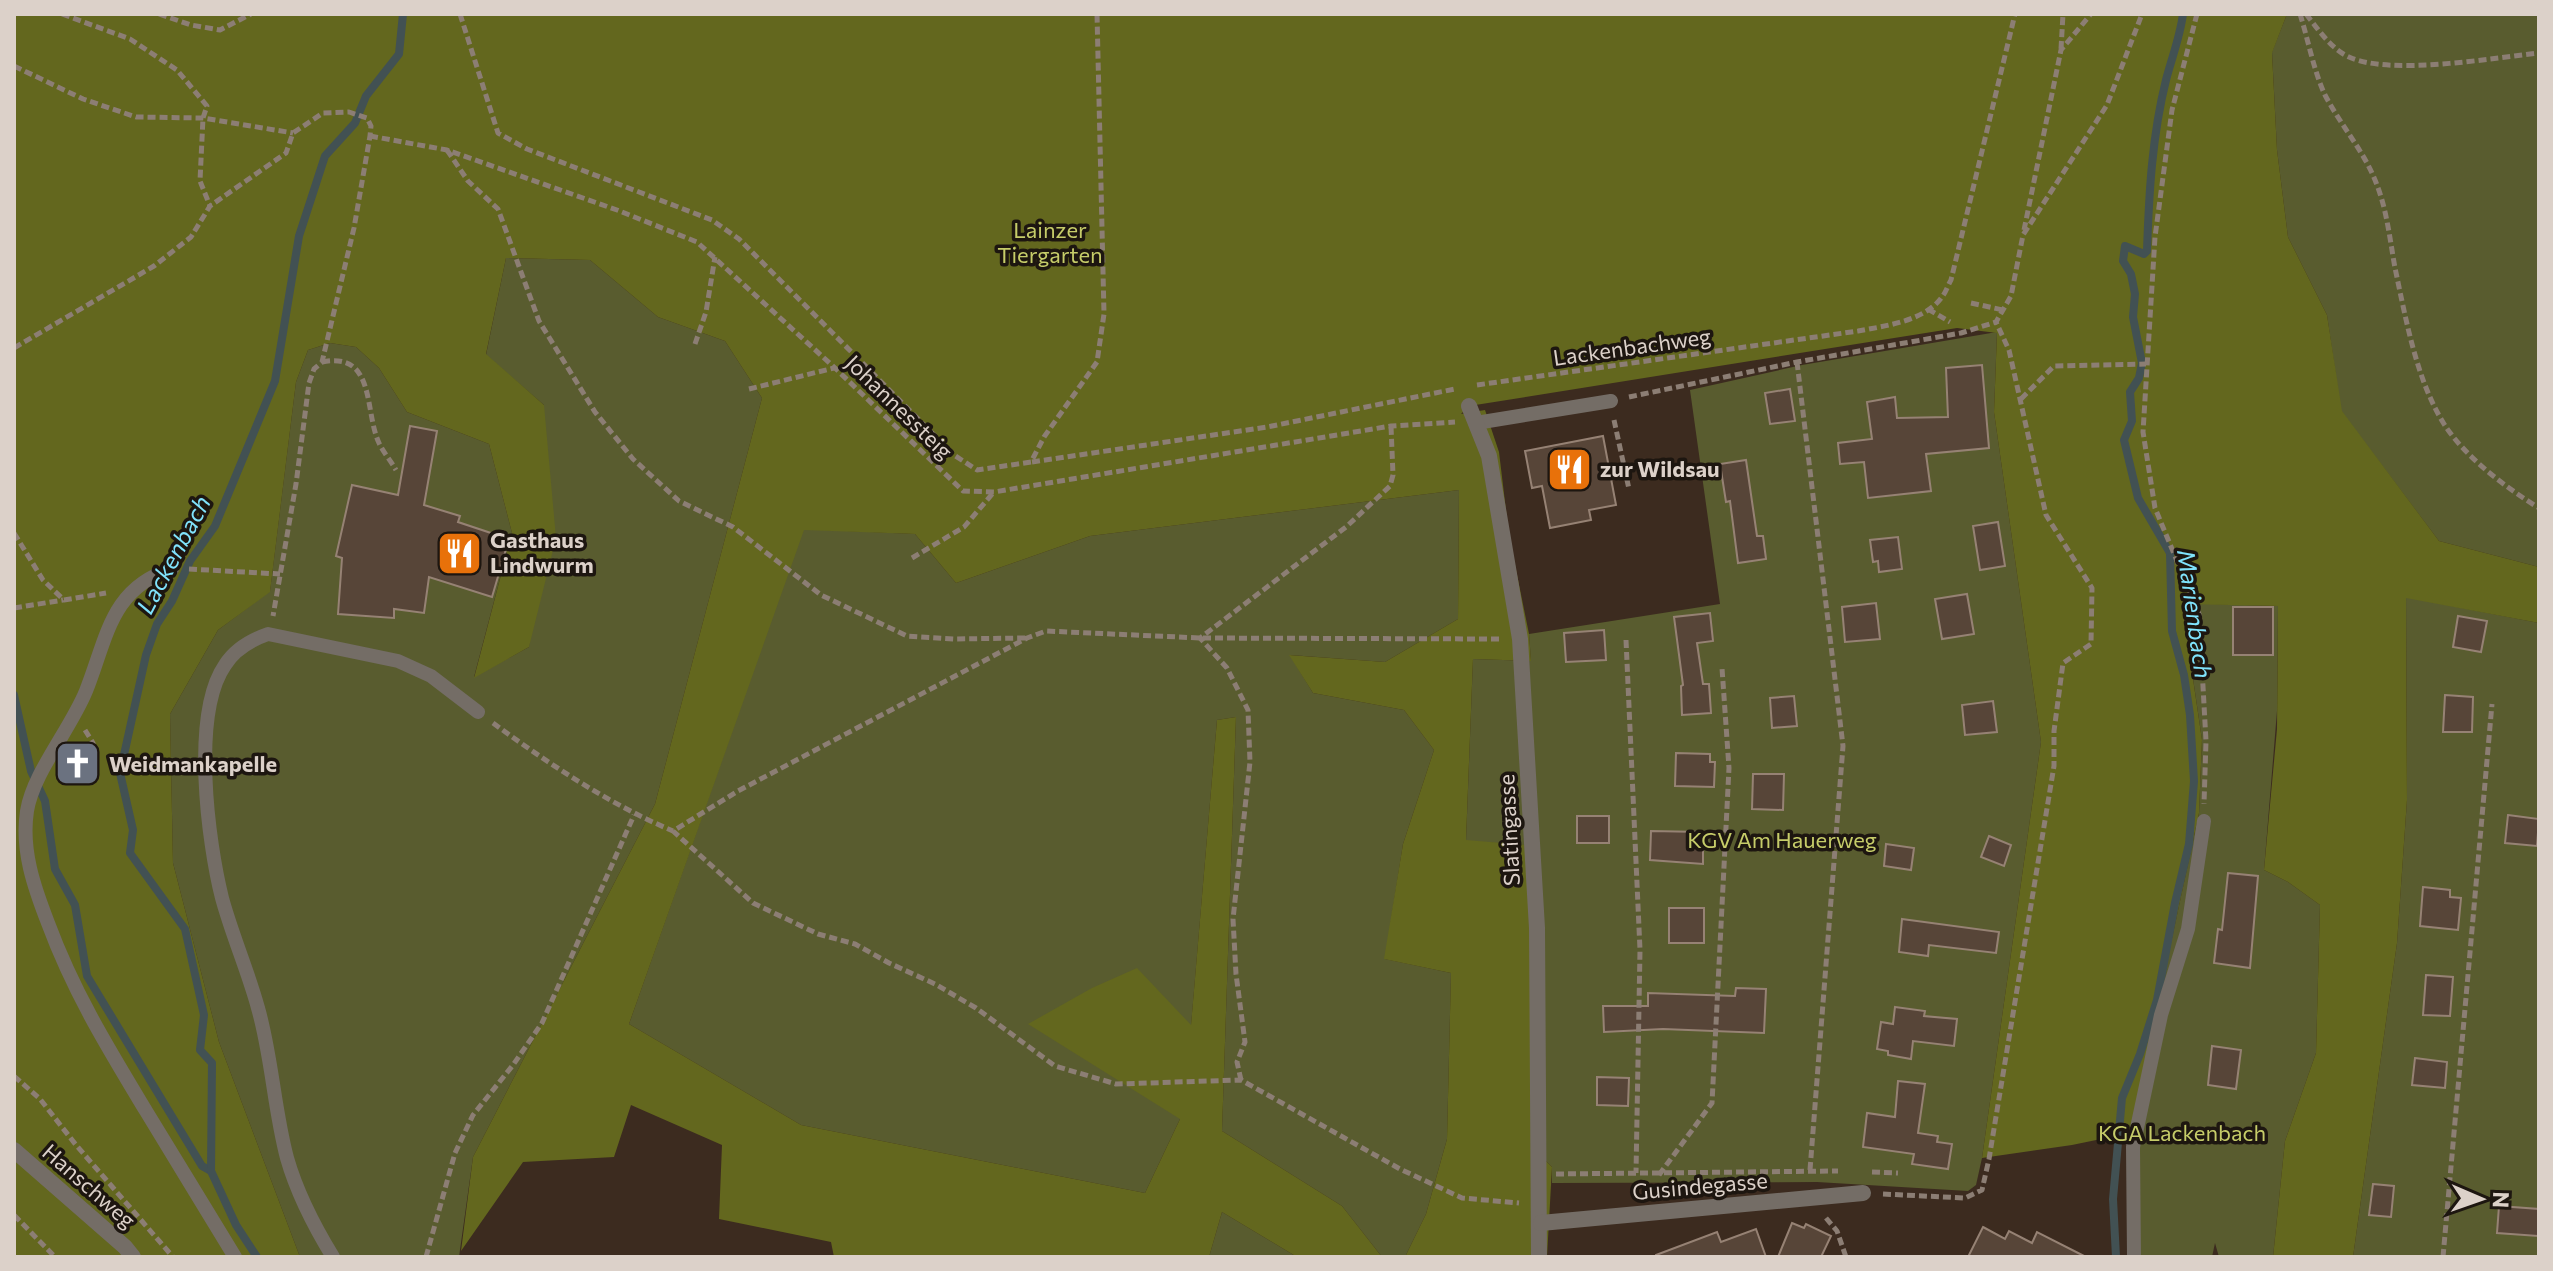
<svg xmlns="http://www.w3.org/2000/svg" width="2553" height="1271" font-family="Commissioner,sans-serif">
	<style>
		.green { fill: #595c2f }
		.forest { fill: #63671e }
		.lines { fill: none; stroke-linecap: round; stroke-linejoin: round }
		.stream { stroke: #425153; stroke-width: 8 }
		.building { fill: #574538; stroke: #968274; stroke-width: 2 }
		.path { stroke: #8c7e74; stroke-width: 5; stroke-dasharray: 8 4; stroke-linecap: butt }
		.lane { stroke: #746d66; stroke-width: 14 }
		.street { stroke: #746d66; stroke-width: 16 }
		.labels { text-anchor: middle; stroke-width: 7; stroke-linejoin: round; paint-order: stroke }
		.park-label { font-size: 22px; fill: #c6cc69; stroke: #1d1610 }
		.street-label { font-size: 22px; fill: #dcd1c9; stroke: #1d1610 }
		.poi-label { font-size: 22px; font-weight: bold; fill: #dcd1c9; stroke: #1d1610; text-anchor: start }
		.water-label { font-size: 24px; font-style: italic; fill: #80e3fc; stroke: #1d1610 }
	</style>
	<rect width="100%" height="100%" fill="#3c2b1f"/>
	<g class="green">
		<path d="M2287,14H2539V567L2439,541L2341,411L2327,315L2288,237L2277,150L2272,52Z"/>
		<path d="M506,258L590,260L658,317L725,341L762,398L655,804L473,1157L459,1257H300L219,1042L173,863L170,714L218,630L270,591L296,382L308,350L330,343L356,347L379,368L407,412L489,444L512,533L474,677L529,647L544,405L486,355Z"/>
		<path d="M1997,332L1994,412L2041,742L1982,1158L1976,1185L1968,1191L1817,1182L1552,1183V1167L1544,1159L1537,846L1466,841L1473,659L1531,661L1529,634L1720,604L1690,390L1802,365Z"/>
		<path d="M1459,490L1458,619L1385,662L1290,655L1313,693L1404,710L1434,750L1403,844L1385,959L1451,973L1447,1139L1426,1214L1405,1257H1382L1342,1206L1222,1131L1236,717L1217,720L1191,1026L1180,1119L1145,1193L801,1125L629,1024L803,529L915,534L956,583L1090,536Z"/>
		<path d="M2406,597L2539,623V1257H2353L2397,943L2407,800Z"/>
		<path d="M2182,603L2278,606L2277,711L2264,870L2288,882L2320,905L2316,1053L2285,1141L2273,1257H2219L2215,1243L2212,1257H2129L2130,1133L2199,813L2202,740Z"/>
		<path d="M1222,1212L1297,1257H1209Z"/>
	</g>
	<path class="forest" d="M14,14H2287L2272,53L2277,150L2288,237L2327,315L2342,411L2439,541L2539,567V623L2406,598L2407,800L2397,943L2353,1257H2273L2285,1141L2316,1053L2320,905L2288,882L2264,870L2277,729L2278,606L2182,604L2202,740L2199,813L2130,1133L2072,1145L1982,1158L2041,742L1994,412L1997,333L1957,328L1469,406L1461,414L1485,410L1499,452L1509,535L1529,634L1531,661L1473,659L1466,840L1538,846L1544,1159L1552,1167L1547,1257H1405L1426,1214L1447,1139L1451,973L1384,959L1403,844L1434,750L1404,710L1313,693L1289,655L1385,662L1458,619L1459,490L1090,536L956,583L915,534L804,530L629,1024L801,1125L1145,1193L1180,1119L1028,1024L1092,988L1137,968L1191,1025L1217,720L1236,717L1222,1131L1342,1206L1382,1257H1297L1222,1212L1209,1257H834L831,1242L719,1219L722,1145L631,1105L614,1157L523,1162L461,1251L473,1157L655,804L762,398L725,341L658,317L590,260L506,258L486,354L544,405L556,538L529,647L474,678L512,533L489,444L407,412L379,368L356,347L330,343L308,350L296,382L270,592L218,630L170,714L173,863L219,1042L300,1257H14Z"/>
	<g class="lines">
		<g class="stream">
			<path d="M14,695L31,771L45,801L55,869L75,905L87,976L202,1166L211,1171"/>
			<path d="M257,1257L236,1225L211,1171L212,1063L200,1050L204,1015L185,929L130,853L133,830L120,773L146,655L157,624L172,601L190,561L215,526L275,381L299,236L325,156L355,123L366,96L399,54L403,14"/>
			<path d="M2116,1257L2113,1199L2122,1098L2140,1054L2157,1000L2175,903L2189,844L2194,781L2190,715L2184,675L2172,631L2170,553L2138,498L2124,440L2132,421L2130,392L2139,378L2142,363L2133,317L2135,294L2131,274L2123,261L2125,246L2144,254L2147,251C2149,193 2152,136 2166,80C2172,57 2180,37 2183,14"/>
		</g>
	</g>
	<g class="building">
		<path d="M1982,365L1989,448L1926,454L1931,491L1868,498L1864,462L1840,464L1838,443L1872,439L1867,402L1895,397L1897,418L1948,417L1946,368Z"/>
		<path d="M1790,389L1795,421L1770,424L1765,393Z"/>
		<path d="M410,426L437,431L424,505L460,516L458,522L509,539L492,597L429,577L424,613L394,609V618L338,614L342,558L336,556L352,485L398,495Z"/>
		<path d="M1603,436L1616,505L1589,510L1591,520L1550,528L1542,486L1532,488L1525,451Z"/>
		<path d="M1746,460L1757,536H1763L1766,559L1738,563L1730,501L1726,502L1720,464Z"/>
		<path d="M1998,522L2005,566L1980,570L1973,526Z"/>
		<path d="M1898,537L1902,569L1879,572L1878,561L1873,562L1870,540Z"/>
		<path d="M1967,594L1974,634L1942,639L1935,599Z"/>
		<path d="M1876,603L1880,639L1845,642L1842,607Z"/>
		<rect x="2233" y="607" width="40" height="48"/>
		<path d="M1710,613L1713,641L1697,643L1703,684H1709L1711,713L1682,715L1681,686L1683,685L1674,617Z"/>
		<path d="M2458,616L2487,621L2481,652L2453,647Z"/>
		<path d="M1604,630L1606,660L1566,662L1564,633Z"/>
		<path d="M2445,695L2473,697L2472,732H2443Z"/>
		<path d="M1794,696L1797,726L1772,728L1770,698Z"/>
		<path d="M1993,701L1997,732L1965,735L1962,705Z"/>
		<path d="M1676,753L1710,754V762H1715L1714,787L1675,786Z"/>
		<path d="M1753,774H1784L1783,810L1752,809Z"/>
		<path d="M2508,815L2539,819L2537,846L2505,843Z"/>
		<rect x="1577" y="816" width="32" height="27"/>
		<path d="M1651,831L1703,832V864L1650,860Z"/>
		<path d="M1989,836L2011,845L2004,866L1981,857Z"/>
		<path d="M1886,844L1914,848L1911,870L1884,866Z"/>
		<path d="M2228,873L2258,876L2250,968L2214,963L2218,929L2222,930Z"/>
		<path d="M2423,887L2450,890V897L2461,898L2458,930L2420,926Z"/>
		<rect x="1669" y="908" width="35" height="35"/>
		<path d="M1902,919L1999,932L1996,953L1929,945L1928,956L1899,952Z"/>
		<path d="M2426,975L2453,977L2450,1016L2423,1015Z"/>
		<path d="M1736,988L1766,989L1764,1033L1663,1029L1604,1032L1603,1006H1648V993L1735,996Z"/>
		<path d="M1895,1007L1925,1011L1924,1016L1957,1019L1954,1046L1913,1041L1911,1059L1888,1055V1051L1877,1049L1881,1022L1893,1024Z"/>
		<path d="M2212,1046L2241,1050L2236,1089L2208,1085Z"/>
		<path d="M2415,1058L2447,1062L2445,1088L2412,1085Z"/>
		<path d="M1597,1077L1629,1078L1628,1106L1597,1105Z"/>
		<path d="M1898,1081L1925,1084L1918,1133L1938,1136L1937,1142L1952,1144L1948,1169L1912,1164L1914,1154L1863,1147L1867,1113L1895,1117Z"/>
		<path d="M2373,1184L2394,1186L2391,1217L2369,1215Z"/>
		<path d="M2499,1206L2539,1209L2538,1236L2497,1233Z"/>
		<path d="M1792,1223L1804,1228L1806,1224L1831,1236L1821,1257H1778Z"/>
		<path d="M1983,1227L2005,1239L2009,1231L2032,1243L2037,1232L2086,1257H1968Z"/>
		<path d="M1756,1229L1766,1257H1656V1255L1717,1232L1721,1242Z"/>
	</g>
	<g class="lines">
		<g class="path">
			<path d="M62,14L130,39L177,70L207,106L203,118L200,181L210,206"/>
			<path d="M159,14L191,25L220,30L251,14"/>
			<path d="M460,14L498,133L527,149L712,220L739,239L954,455L977,470L1031,462L1044,437L1097,362L1104,314L1097,14"/>
			<path d="M2197,14L2172,110L2155,237L2143,432L2155,508L2199,614L2206,741L2204,804"/>
			<path d="M2300,14C2308,39 2314,72 2325,95C2341,126 2365,152 2377,185C2387,211 2390,240 2395,268C2406,319 2416,379 2444,424C2465,457 2505,487 2539,508"/>
			<path d="M2306,14C2318,29 2331,49 2349,57C2390,76 2492,58 2539,53"/>
			<path d="M2061,49L2063,14"/>
			<path d="M14,66L83,99L136,117L203,118L293,133"/>
			<path d="M370,136L447,150L617,210L697,242L835,368L963,491L994,492L1391,426L1455,422"/>
			<path d="M447,150L468,181L498,209L539,321L595,412L633,459L679,501L733,527L821,595L907,636L954,639L1026,638"/>
			<path d="M2024,230L2061,50L2091,14"/>
			<path d="M1971,303L2003,310"/>
			<path d="M1928,309L1950,322"/>
			<path d="M695,344L706,312L715,257"/>
			<path d="M14,348L154,266L191,237L210,206L286,153L293,133L323,113L349,112L367,118L371,126L370,136L354,228L322,362L314,369L309,383L296,484L273,616"/>
			<path d="M322,362C376,351 364,411 379,443C383,452 391,461 396,470"/>
			<path d="M1797,362L1843,746L1810,1170"/>
			<path d="M1477,385L1858,331C1885,326 1925,321 1942,297C1946,292 1948,285 1951,280L2015,14"/>
			<path d="M749,389L834,368"/>
			<path d="M1629,397L1797,362L1961,333L1996,322L2011,296L2023,235L2107,105L2142,14"/>
			<path d="M2021,399L2054,366L2146,364"/>
			<path d="M1614,420L1629,489"/>
			<path d="M1032,462L1267,427L1455,389"/>
			<path d="M14,533L43,580L64,600L106,593"/>
			<path d="M912,558L964,527L993,493"/>
			<path d="M189,569L280,574"/>
			<path d="M14,608L63,600"/>
			<path d="M1499,639L1200,638L1046,631L1027,638L738,791L673,831L753,903L818,934L855,944L889,963L935,984L976,1008L1055,1066L1116,1084L1241,1080L1400,1169L1462,1198L1519,1203"/>
			<path d="M1626,640L1640,950L1636,1173"/>
			<path d="M493,723C549,764 609,804 673,831"/>
			<path d="M85,730L93,743L95,776"/>
			<path d="M14,1076L40,1099L76,1145L173,1257"/>
			<path d="M1241,1080L1237,1062L1245,1042L1236,974L1233,919L1250,762L1248,710L1227,668L1200,638L1346,527L1390,486L1393,475L1391,426"/>
			<path d="M1872,1172L1898,1173"/>
			<path d="M1556,1174L1838,1171"/>
			<path d="M1659,1175L1712,1103L1729,768L1722,668"/>
			<path d="M1883,1194L1965,1198L1982,1190L1989,1159L2054,766V731L2063,663L2091,644L2092,588L2046,515L2009,350L1996,322"/>
			<path d="M14,1215L55,1257"/>
			<path d="M1826,1218L1837,1231L1846,1257"/>
			<path d="M426,1257L455,1153L473,1115L513,1065L542,1023L634,815"/>
			<path d="M2443,1257L2492,704"/>
		</g>
		<g class="lane">
			<path d="M1476,423L1611,401"/>
			<path d="M172,569C110,588 107,639 86,691C70,730 33,773 27,811C21,850 34,887 48,923C74,993 108,1048 146,1111C176,1160 205,1208 235,1257"/>
			<path d="M333,1257C314,1226 297,1193 287,1158C274,1109 272,1057 258,1008C248,971 232,935 222,898C208,842 191,714 225,665C235,649 251,640 268,634L398,661L431,676L478,712"/>
			<path d="M2134,1257L2133,1147L2161,1015L2188,929L2204,821"/>
		</g>
		<g class="street">
			<path d="M1469,406L1489,456L1520,639L1537,928L1539,1257"/>
			<path d="M14,1150L125,1247L133,1257"/>
			<path d="M1541,1223L1863,1193"/>
		</g>
	</g>
	<defs>
		<symbol id="restaurant-square" viewBox="-11 -11 22 22"><rect x="-9" y="-9" width="18" height="18" rx="4" fill="#e8710a" stroke="#1d1610"/><path d="M-5-6h1v4h1v-4h1v4h1v-4h1v5L-1.5 .5V6h-2V.5L-5-1ZM5-6V6H3V1.5H1.5Q1.5-4 5-6Z" fill="#fff"/></symbol>
		<symbol id="church-square" viewBox="-11 -11 22 22"><rect x="-9" y="-9" width="18" height="18" rx="4" fill="#6b7280" stroke="#1d1610"/><path d="M-1.2-6h2.4v3.5h3.3v2.4h-3.3V6h-2.4V-.1h-3.3v-2.4h3.3Z" fill="#fff"/></symbol>
	</defs>
	<g fill-rule="evenodd">
		<use href="#restaurant-square" x="1544" y="444" width="51" height="51"/>
		<use href="#restaurant-square" x="434" y="528" width="51" height="51"/>
		<use href="#church-square" x="52" y="738" width="51" height="51"/>
	</g>
	<g class="labels">
		<g class="park-label">
			<text x="1050" y="238">Lainzer<tspan x="1050" dy="25">Tiergarten</tspan></text>
			<text x="1782" y="848">KGV Am Hauerweg</text>
			<text x="2182" y="1141">KGA Lackenbach</text>
		</g>
		<g class="street-label">
			<text transform="translate(1632 347) rotate(-8)" y="8">Lackenbachweg</text>
			<text transform="translate(899 407) rotate(44)" y="8">Johannessteig</text>
			<text transform="translate(1509 830) rotate(-93)" y="8">Slatingasse</text>
			<text transform="translate(89 1186) rotate(41)" y="8">Hanschweg</text>
			<text transform="translate(1700 1186) rotate(-5)" y="8">Gusindegasse</text>
		</g>
		<g class="poi-label">
			<text x="1600" y="477">zur Wildsau</text>
			<text x="490" y="548">Gasthaus<tspan x="490" dy="25">Lindwurm</tspan></text>
			<text x="109" y="772">Weidmankapelle</text>
		</g>
		<g class="water-label">
			<text transform="translate(174 555) rotate(-62)" y="8">Lackenbach</text>
			<text transform="translate(2194 614) rotate(82)" y="8">Marienbach</text>
		</g>
	</g>
	<rect width="2553" height="1271" fill="none" stroke="#dcd1c9" stroke-width="32"/>
	<g transform="translate(2481 1199) rotate(92)" stroke="#1d1610" stroke-width="6" paint-order="stroke">
	<path d="M0-6L14 30L0 20L-14 30Z" fill="#dcd1c9"/>
	<text y="-12" font-size="22" font-weight="bold" text-anchor="middle" fill="#dcd1c9">N</text>
	</g>
</svg>
